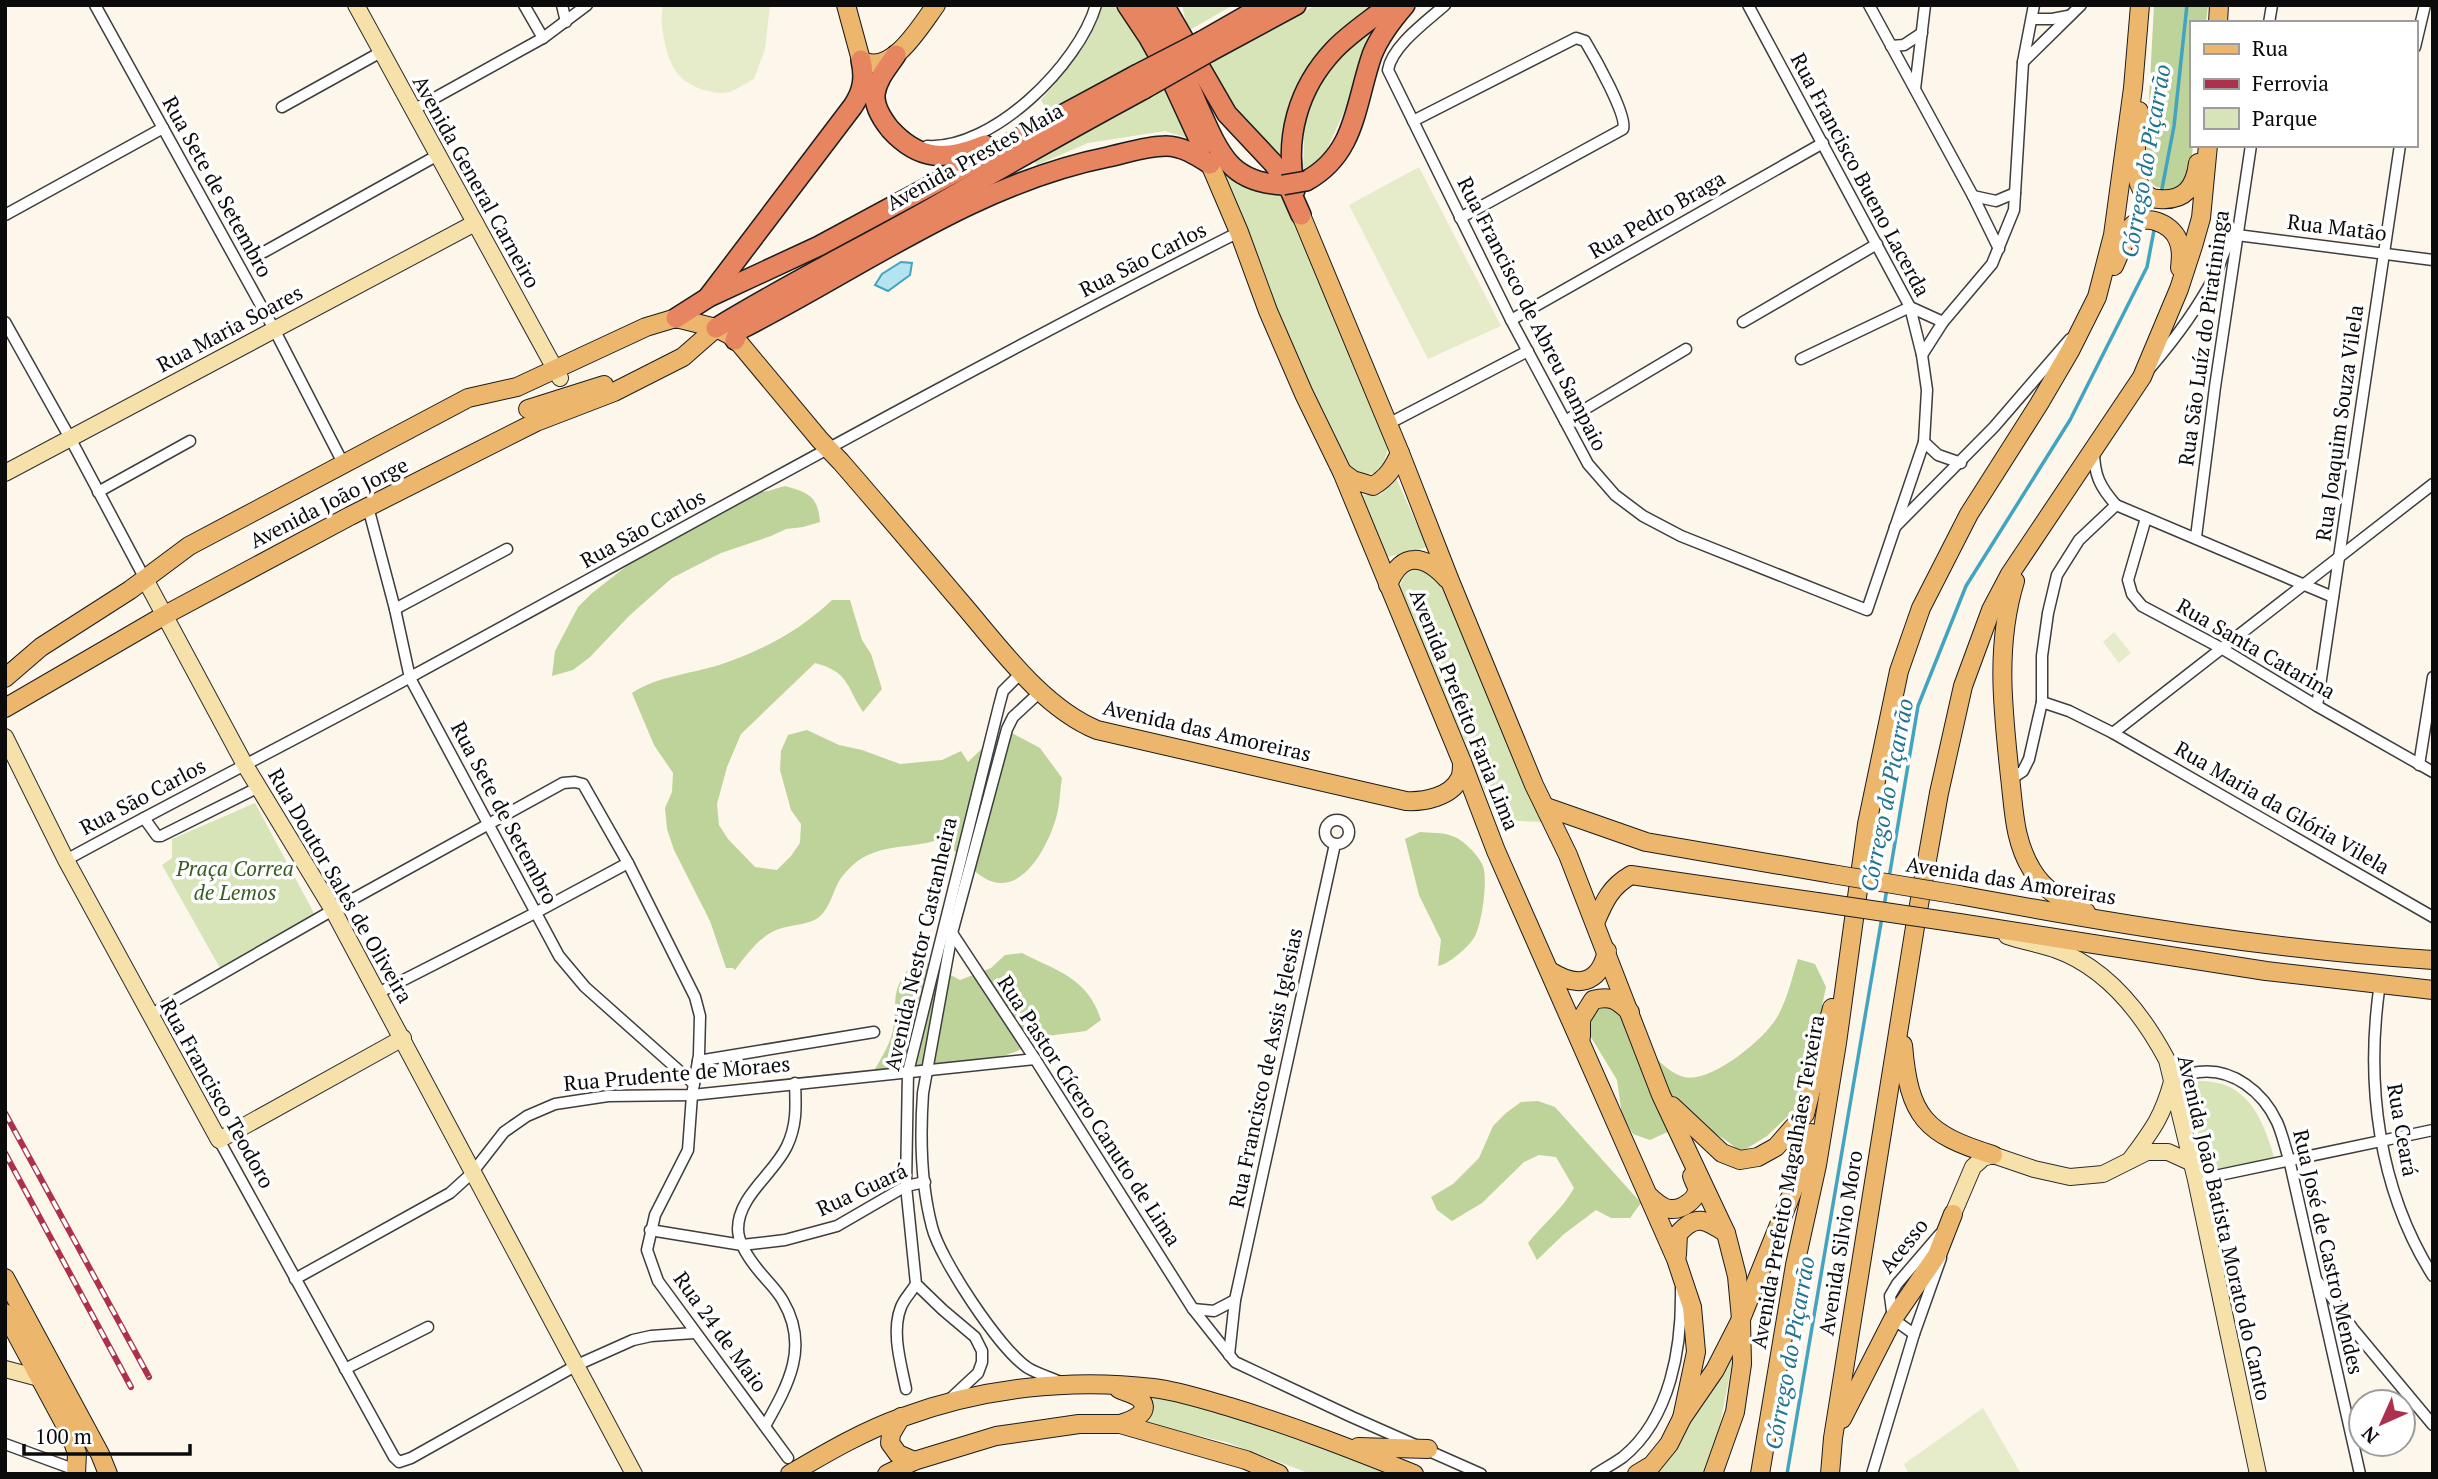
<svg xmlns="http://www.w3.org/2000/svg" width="2438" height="1479" font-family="'PT Serif',serif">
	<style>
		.green { fill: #d6e4b8 }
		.forest { fill: #bdd399 }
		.pitch { fill: #e6ecc9 }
		.water { fill: #b4e4f0; stroke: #42a4c0; stroke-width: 2 }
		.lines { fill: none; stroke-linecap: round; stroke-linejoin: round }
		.stream { stroke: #42a4c0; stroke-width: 3.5 }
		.street-casing { stroke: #3e3e3e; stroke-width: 13 }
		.secondary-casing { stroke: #2d2d2d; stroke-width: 18 }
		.primary-casing { stroke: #1c1c1c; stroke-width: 20 }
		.highway-casing { stroke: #1c1c1c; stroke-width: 22 }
		.street { stroke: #fff; stroke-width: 10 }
		.secondary { stroke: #f7e1ab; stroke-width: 16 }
		.primary { stroke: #ecb66c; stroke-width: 18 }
		.highway { stroke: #e6855f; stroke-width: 19 }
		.rail-casing { stroke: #ad314d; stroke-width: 6 }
		.rail { stroke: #fff; stroke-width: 3.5; stroke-dasharray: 10; stroke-linecap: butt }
		.primary-bridge-casing { stroke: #1c1c1c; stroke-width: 20; stroke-linecap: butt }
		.highway-bridge-casing { stroke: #1c1c1c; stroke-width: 22; stroke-linecap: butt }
		.primary-bridge { stroke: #ecb66c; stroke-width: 18 }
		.highway-bridge { stroke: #e6855f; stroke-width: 19 }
		.labels { text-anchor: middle; stroke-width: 7; stroke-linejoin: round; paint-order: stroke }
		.street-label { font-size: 21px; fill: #0b0b0b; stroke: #fff }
		.park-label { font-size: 21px; font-style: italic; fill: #385c22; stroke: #fff }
		.water-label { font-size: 23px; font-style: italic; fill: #217390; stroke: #fff }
	</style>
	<rect width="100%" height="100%" fill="#fdf6eb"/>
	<g class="green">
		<path d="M1102,5H1113L1151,55L1049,113L1041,100C1068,69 1091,45 1102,5Z"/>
		<path d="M1182,5H1233L1188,31Z"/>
		<path d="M1316,5H1377C1360,18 1317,51 1307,68C1290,97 1289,132 1284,164L1236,114L1206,64Z"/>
		<path d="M1377,27L1364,67L1325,154L1303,172L1305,112L1334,63Z"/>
		<path d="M1165,89L1194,140L1165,131L1088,143L1037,165L1033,159Z"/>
		<path d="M1221,168L1246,188L1284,195L1388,448L1381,473L1364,474L1345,464L1276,309Z"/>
		<path d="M1396,478L1427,547L1388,557L1359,495H1380Z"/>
		<path d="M1415,568L1427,570L1443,584L1543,822L1497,820L1399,588L1405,575Z"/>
		<path d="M255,803L315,915L220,968L162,865L172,858V839Z"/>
		<path d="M2199,1081C2247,1080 2262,1117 2274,1157L2215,1172L2206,1168L2188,1089Z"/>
		<path d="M1736,1343L1714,1455L1703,1474H1654Z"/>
		<path d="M1150,1391L1206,1403L1399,1474H1311L1226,1442L1170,1429L1138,1425Z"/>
	</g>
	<g class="forest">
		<path d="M2154,5H2208L2206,23H2191V145H2193L2190,174L2175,191L2156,187L2145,176Z"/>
		<path d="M785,486C809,493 818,496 820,522L803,527L786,529L771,536L721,553L672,578L630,615L590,657L573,670L552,676L555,651L578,607L591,594L652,546L751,493L768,491Z"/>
		<path d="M832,600H850L862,640L871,654L882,689L863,712C846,686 849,672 815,663L741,734L727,767L717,804L719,825L728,839L755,867L777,870L791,856L800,843L801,824L791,810L780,770L781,751L788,735L807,730L839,745L862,750L900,764L942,760L961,751L968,762L993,738L1008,731L1040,748L1062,778C1060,789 1060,800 1058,810C1052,839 1024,899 986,879C970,870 956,852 943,838C908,852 874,839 845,873C832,887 833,906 818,918C809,924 793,925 782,928C762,933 747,954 735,970L733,968H726L710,921L674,850L667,829L665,808L672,792L673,773L654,745L632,693C659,675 694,674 725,663C765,649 802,629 832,600Z"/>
		<path d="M1420,832C1430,833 1443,832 1452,836C1463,839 1479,856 1483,866C1488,880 1482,923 1475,936C1470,946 1448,965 1438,966L1441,940L1419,895L1405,839Z"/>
		<path d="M1022,953C1057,971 1088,978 1101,1020L1086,1031L1047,1036L1015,1052L981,1063L872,1074C879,1062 888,1048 892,1034C900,1001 887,996 911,965L928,963L960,980L991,968L1005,955Z"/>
		<path d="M1798,959L1815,964L1826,987L1822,1006L1821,1077L1794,1110L1767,1136L1741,1152C1704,1122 1693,1119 1650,1140L1633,1134L1622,1115L1617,1080L1580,1019L1586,1002L1599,990L1616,995C1630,1021 1653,1068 1684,1077C1710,1084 1763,1040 1776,1019C1788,999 1791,980 1798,959Z"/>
		<path d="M1538,1101L1555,1107L1641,1203L1630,1218H1611L1596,1210L1564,1234L1537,1260L1528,1243C1543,1224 1563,1209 1574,1188L1556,1157L1539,1155L1524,1162L1482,1203L1452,1221L1437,1210L1431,1197L1453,1184L1479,1158L1493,1126L1506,1113L1521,1102Z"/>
	</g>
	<g class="pitch">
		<path d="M663,5H770L765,49L754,79C745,83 733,93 723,93C707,93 684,85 675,70C665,54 659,23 663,5Z"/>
		<path d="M1419,167L1501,326L1428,359L1349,205Z"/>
		<path d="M2114,632L2131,653L2119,663L2103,642Z"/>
		<path d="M1983,1408L2021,1474H1909L1904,1464Z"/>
	</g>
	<path class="water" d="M901,262L912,263L910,275L888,291L875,285L882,274Z"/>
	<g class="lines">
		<g class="stream">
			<path d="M2161,194L2174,126L2187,5"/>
			<path d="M1889,878L1918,706L1966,586L2070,420L2147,267L2155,225"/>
			<path d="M1884,906L1887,889"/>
			<path d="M1787,1474L1882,917"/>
		</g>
		<defs>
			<g id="street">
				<path d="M95,5L274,329L343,463"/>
				<path d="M524,5L543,38"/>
				<path d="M562,5L566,22"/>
				<path d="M1445,5C1427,21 1392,46 1388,70L1511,320L1588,464L1615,495L1643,516L1681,536L1867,610L1924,442L1927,390L1922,355L1910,307L1748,5"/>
				<path d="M1869,5L1973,196L1999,249"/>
				<path d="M2032,19H2052L2068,16"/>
				<path d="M2269,23L2272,5"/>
				<path d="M1891,46L1904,45L1922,33"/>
				<path d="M2415,47L2425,5"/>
				<path d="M2023,62L2081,5"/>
				<path d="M1915,89L1925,5"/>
				<path d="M282,107L381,52"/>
				<path d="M413,110L543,38L587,5"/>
				<path d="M1413,121L1576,38L1585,41C1594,56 1628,116 1623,129L1460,218"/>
				<path d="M927,146C993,150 1079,64 1096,5"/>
				<path d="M1973,196L1996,201L2015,193"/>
				<path d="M5,215L163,128"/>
				<path d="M2237,235L2433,260"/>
				<path d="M264,252L438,155"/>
				<path d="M1511,320L1823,143"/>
				<path d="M5,322L70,438L145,579"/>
				<path d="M1743,322L1877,244"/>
				<path d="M1922,355L1943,322L1992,264L2014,210L2023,62L2034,5"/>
				<path d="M1801,359L1910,307L1943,322"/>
				<path d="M2151,367C2175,339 2197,309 2214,277C2222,263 2223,245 2237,235"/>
				<path d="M1565,421L1686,349"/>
				<path d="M1388,424L1528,351"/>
				<path d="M1924,442L1938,455L1961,463"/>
				<path d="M2094,451C2094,475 2100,487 2116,505"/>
				<path d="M98,492L190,441"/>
				<path d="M368,507L395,609L410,678L559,956L585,987L694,1084"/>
				<path d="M2146,518L2128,580L2132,594L2142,606L2221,648L2317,706L2433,772"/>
				<path d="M1895,527L1994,427L2070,339"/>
				<path d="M2196,537L2215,387L2251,145"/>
				<path d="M395,609L507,549"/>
				<path d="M1041,691L1013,717L1007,729L952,933L923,1093C920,1136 921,1185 932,1227C940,1259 1000,1350 1028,1368C1038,1374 1052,1378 1063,1383"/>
				<path d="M2042,702L2069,711L2113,733L2433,917"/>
				<path d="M2317,706L2400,145"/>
				<path d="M2113,733L2433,484"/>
				<path d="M2419,765L2433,677"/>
				<path d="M2011,779L2023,771L2029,759L2042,702V656L2048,613L2057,575L2079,540L2116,505L2333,597"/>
				<path d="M144,818L157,836H161L259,787"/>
				<circle cx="1337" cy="832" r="12"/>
				<path d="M66,860C181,797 299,738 414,675C688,526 960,373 1239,232"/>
				<path d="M952,933L1035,1059L1193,1309L1235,1362L1352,1417L1481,1474"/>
				<path d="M2380,983C2365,1083 2378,1189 2433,1276"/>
				<path d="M378,993L535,913L628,863"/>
				<path d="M150,1015L333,910L563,783L575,782L583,784L628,863L695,997L700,1016L699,1055L692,1095L688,1150L655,1215L647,1250L658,1281L788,1458"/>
				<path d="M698,1061L874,1032"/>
				<path d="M2172,1079C2181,1077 2190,1073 2199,1072C2233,1068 2263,1092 2277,1122C2282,1133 2285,1147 2289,1159L2360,1474"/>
				<path d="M219,1140L394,1457L399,1462L411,1458L577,1365L633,1340L651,1336L694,1333"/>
				<path d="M2196,1180L2433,1130"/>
				<path d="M650,1230L742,1245L785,1240L837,1226L906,1186L925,1182"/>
				<path d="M295,1279L450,1193L472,1173L504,1132L527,1116L555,1104L608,1096L692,1095L1035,1059"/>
				<path d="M2317,1281L2331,1296L2353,1329L2433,1425"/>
				<path d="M1193,1309L1214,1311L1235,1300"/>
				<path d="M1914,1334L1893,1319L1890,1296L1897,1284L1940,1234"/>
				<path d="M1229,1355L1235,1300L1335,844"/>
				<path d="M345,1369L428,1327"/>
				<path d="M906,1389C901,1364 891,1332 901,1307C904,1299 912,1291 916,1284"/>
				<path d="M949,1400L978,1373L982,1362V1351L975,1337L943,1310L916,1284L906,1186L908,1072L999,706L1003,691L1022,672"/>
				<path d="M765,1426C788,1385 810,1347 783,1301C777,1290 767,1281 759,1271C750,1260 738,1244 738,1229C738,1196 774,1174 787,1146C797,1125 796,1106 795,1083"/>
				<path d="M5,1444L76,1470"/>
				<path d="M1596,1474C1605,1468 1615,1463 1623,1457C1671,1418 1682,1346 1681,1289"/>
				<path d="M1872,1474L1914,1334L1941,1258"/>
			</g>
			<g id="secondary">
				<path d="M356,5L560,378"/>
				<path d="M5,473L475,223"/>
				<path d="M145,579L245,765L333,910L634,1474"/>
				<path d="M5,737L66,860L219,1140L403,1038"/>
				<path d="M2007,936C2022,941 2038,944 2054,949C2106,967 2142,1013 2167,1060L2196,1180L2258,1474"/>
				<path d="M2130,1160C2152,1130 2162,1118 2172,1082"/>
				<path d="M1953,1214L1973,1167L1983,1158L1993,1155L2034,1169L2070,1177L2103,1174L2147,1152H2168L2190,1162"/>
				<path d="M5,1369L39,1378L46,1374"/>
			</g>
			<g id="primary">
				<path d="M846,5L861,60C891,78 921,25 936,5"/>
				<path d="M2218,23L2219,5"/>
				<path d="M2139,111C2138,132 2131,171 2141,188C2145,195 2152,199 2159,199C2184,201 2195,188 2198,163"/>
				<path d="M1210,164L1239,232L1268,311L1304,394L1342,472L1462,762L1496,851L1676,1259L1692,1307L1696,1352L1682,1418"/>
				<path d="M1301,215L1400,453L1450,581L1534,785L1568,855L1661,1095L1726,1233L1737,1276L1741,1319L1742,1364L1735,1412L1713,1474"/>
				<path d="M2114,266L2131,227C2144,212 2171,223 2178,240C2182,249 2181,258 2180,268"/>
				<path d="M528,409L604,385"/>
				<path d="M1342,472L1353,480L1373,486C1388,477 1393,468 1400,453"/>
				<path d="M2015,581C1995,646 2003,711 2010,777C2014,810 2014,841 2032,870C2044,891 2064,901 2086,912"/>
				<path d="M1388,585C1402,550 1425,555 1447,579"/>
				<path d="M5,678L41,647L130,590L189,546L468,398L517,387L646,327L676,318L716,328L730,335L740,344L820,440L841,462C881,508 920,554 959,600C998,645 1041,707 1097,730L1406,801C1424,802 1451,797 1460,778C1462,774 1462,767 1462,762"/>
				<path d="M5,708L165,615L350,516L536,422L614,392L683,357L716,328"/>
				<path d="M1546,807L1646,842L1832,874"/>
				<path d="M1959,895C2115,924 2274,950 2433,960"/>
				<path d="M1595,923C1604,902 1610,887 1631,875L1817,902"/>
				<path d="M1959,923L2266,971L2433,990"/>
				<path d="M1550,971C1577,988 1599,985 1607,951"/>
				<path d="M1581,1037V1019L1593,1000C1611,995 1617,1000 1630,1012"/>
				<path d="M1903,1045C1909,1117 1925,1134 1993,1155"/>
				<path d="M1672,1106L1722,1153L1740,1160L1758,1157L1776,1147L1805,1114L1832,1008"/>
				<path d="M1650,1197C1656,1202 1663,1209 1671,1209C1682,1210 1698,1199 1697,1188C1697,1187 1692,1177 1692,1176"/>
				<path d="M1677,1255L1678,1234C1696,1213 1706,1220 1726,1233"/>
				<path d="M5,1278L100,1454L108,1474"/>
				<path d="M5,1313L70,1434L77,1453L76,1474"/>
				<path d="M1119,1389C1125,1392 1135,1394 1140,1399C1153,1413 1130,1421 1120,1424"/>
				<path d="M901,1417L891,1434L890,1443L898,1454L914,1461"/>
				<path d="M1842,1419L1893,1319L1937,1255L1953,1214"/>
				<path d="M1358,1447L1428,1449"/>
				<path d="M790,1474C826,1453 863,1431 903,1417C982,1388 1070,1378 1153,1388C1179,1391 1205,1400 1230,1407C1293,1426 1354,1450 1414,1474"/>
				<path d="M887,1474L914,1461L996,1436L1079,1424H1120L1246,1460L1279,1474"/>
				<path d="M1637,1474L1652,1465L1669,1444L1682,1418L1715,1370L1741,1319L1804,1163L1811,1133"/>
				<path d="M1760,1474L1795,1265L1817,1165L1837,1043L1867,824L1899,671L1921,608L1969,514L2039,404L2070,351L2097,297L2113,235L2133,88L2140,5"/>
				<path d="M1830,1474L1833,1438L1915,927L1939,793L1963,686L1991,610L2010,574L2142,377L2179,289L2193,246L2201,218L2208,145"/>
			</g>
			<g id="highway">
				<path d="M1127,5L1149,38L1167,70L1202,146"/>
				<path d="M1145,5C1168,35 1183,71 1198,106C1207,125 1215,147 1229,163C1243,179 1263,184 1283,185"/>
				<path d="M1164,5L1227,114L1273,163L1286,181L1301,215"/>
				<path d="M1202,41L1265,5"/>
				<path d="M1209,52L1296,5"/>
				<path d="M896,55C888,67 877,79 875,94C874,107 882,119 890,129C919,161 946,161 985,145"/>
				<path d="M1306,181C1356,154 1355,104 1372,55C1379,37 1392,20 1405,5"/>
				<path d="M1295,190C1284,138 1298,88 1334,50C1350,33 1371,20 1389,5"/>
				<path d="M709,296L853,106C863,91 865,78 861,60"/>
				<path d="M676,318L709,297L819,246L1136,75"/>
				<path d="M716,328C786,285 859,249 930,209C1001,168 1072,128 1144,89"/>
				<path d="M735,340L739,330C860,269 973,184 1108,157C1126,153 1147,146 1166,146C1182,146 1196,155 1210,164"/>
			</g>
		</defs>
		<use href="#street" class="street-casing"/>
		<use href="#secondary" class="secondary-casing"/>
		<use href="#primary" class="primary-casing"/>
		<use href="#highway" class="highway-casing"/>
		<use href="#street" class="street"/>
		<use href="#secondary" class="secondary"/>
		<use href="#primary" class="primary"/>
		<use href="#highway" class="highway"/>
		<defs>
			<g id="rail">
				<path d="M5,1113L149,1377"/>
				<path d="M5,1153L131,1387"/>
			</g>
		</defs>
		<use href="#rail" class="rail-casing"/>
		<use href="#rail" class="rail"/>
		<defs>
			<g id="primary-bridge">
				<path d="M1832,874L1959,895"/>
				<path d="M1817,902L1959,923"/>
			</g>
			<g id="highway-bridge">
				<path d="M1136,75L1202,41"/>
				<path d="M1144,89L1209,52"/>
				<path d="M1283,185L1306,181"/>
			</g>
		</defs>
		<use href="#primary-bridge" class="primary-bridge-casing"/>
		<use href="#highway-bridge" class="highway-bridge-casing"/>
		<use href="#primary-bridge" class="primary-bridge"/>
		<use href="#highway-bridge" class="highway-bridge"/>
	</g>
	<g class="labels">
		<g class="street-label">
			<text transform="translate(975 157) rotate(-29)" y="7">Avenida Prestes Maia</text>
			<text transform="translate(1860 175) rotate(62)" y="7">Rua Francisco Bueno Lacerda</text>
			<text transform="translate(476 182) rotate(61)" y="7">Avenida General Carneiro</text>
			<text transform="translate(217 187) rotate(61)" y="7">Rua Sete de Setembro</text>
			<text transform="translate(1657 215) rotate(-30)" y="7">Rua Pedro Braga</text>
			<text transform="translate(2337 228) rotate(7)" y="7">Rua Matão</text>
			<text transform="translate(1143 260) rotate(-27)" y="7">Rua São Carlos</text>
			<text transform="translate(1532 314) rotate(63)" y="7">Rua Francisco de Abreu Sampaio</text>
			<text transform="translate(230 329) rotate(-28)" y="7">Rua Maria Soares</text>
			<text transform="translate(2204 338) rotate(-82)" y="7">Rua São Luíz do Piratininga</text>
			<text transform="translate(2340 423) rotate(-82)" y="7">Rua Joaquim Souza Vilela</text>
			<text transform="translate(329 503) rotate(-27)" y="7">Avenida João Jorge</text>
			<text transform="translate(643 529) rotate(-29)" y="7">Rua São Carlos</text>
			<text transform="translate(2256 649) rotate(30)" y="7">Rua Santa Catarina</text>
			<text transform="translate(1464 710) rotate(68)" y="7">Avenida Prefeito Faria Lima</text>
			<text transform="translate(1207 731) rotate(13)" y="7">Avenida das Amoreiras</text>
			<text transform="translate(143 797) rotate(-28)" y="7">Rua São Carlos</text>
			<text transform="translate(2282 808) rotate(30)" y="7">Rua Maria da Glória Vilela</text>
			<text transform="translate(504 813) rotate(62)" y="7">Rua Sete de Setembro</text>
			<text transform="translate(2011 881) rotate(9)" y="7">Avenida das Amoreiras</text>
			<text transform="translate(340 886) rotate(60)" y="7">Rua Doutor Sales de Oliveira</text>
			<text transform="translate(921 944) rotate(-77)" y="7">Avenida Nestor Castanheira</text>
			<text transform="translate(1266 1068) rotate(-78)" y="7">Rua Francisco de Assis Iglesias</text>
			<text transform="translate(677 1074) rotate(-5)" y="7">Rua Prudente de Moraes</text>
			<text transform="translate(217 1094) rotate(61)" y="7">Rua Francisco Teodoro</text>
			<text transform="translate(1089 1111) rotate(57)" y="7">Rua Pastor Cícero Canuto de Lima</text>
			<text transform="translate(2402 1130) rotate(80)" y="7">Rua Ceará</text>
			<text transform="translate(1788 1182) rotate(-80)" y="7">Avenida Prefeito Magalhães Teixeira</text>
			<text transform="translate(862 1190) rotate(-25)" y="7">Rua Guará</text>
			<text transform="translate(2224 1228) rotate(77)" y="7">Avenida João Batista Morato do Canto</text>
			<text transform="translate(1841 1243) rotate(-81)" y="7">Avenida Silvio Moro</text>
			<text transform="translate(1904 1246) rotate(-51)" y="7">Acesso</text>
			<text transform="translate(2328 1252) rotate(77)" y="7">Rua José de Castro Mendes</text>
			<text transform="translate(720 1332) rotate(54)" y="7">Rua 24 de Maio</text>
		</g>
		<g class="park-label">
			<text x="235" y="876">Praça Correa<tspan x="235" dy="24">de Lemos</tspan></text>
		</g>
		<g class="water-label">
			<text transform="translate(2146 161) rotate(-80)" y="8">Córrego do Piçarrão</text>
			<text transform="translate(1887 795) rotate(-79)" y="8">Córrego do Piçarrão</text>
			<text transform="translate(1790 1353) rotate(-80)" y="8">Córrego do Piçarrão</text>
		</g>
	</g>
	<rect width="2438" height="1479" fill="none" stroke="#0b0b0b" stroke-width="14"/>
	<rect x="2190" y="21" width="228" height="126" fill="#ffffff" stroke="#9d9d9d" stroke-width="2"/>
	<rect x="2204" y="44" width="35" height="10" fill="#ecb66c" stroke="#9d9d9d" stroke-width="2"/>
	<text x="2252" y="56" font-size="21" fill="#0b0b0b">Rua</text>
	<rect x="2204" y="79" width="35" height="10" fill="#ad314d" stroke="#9d9d9d" stroke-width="2"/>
	<text x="2252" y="91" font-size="21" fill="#0b0b0b">Ferrovia</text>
	<rect x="2204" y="108" width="35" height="21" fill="#d6e4b8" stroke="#9d9d9d" stroke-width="2"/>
	<text x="2252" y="126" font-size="21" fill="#0b0b0b">Parque</text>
	<g transform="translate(2382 1423) rotate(225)"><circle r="33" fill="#ffffff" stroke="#9d9d9d" stroke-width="2"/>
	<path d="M0-5L12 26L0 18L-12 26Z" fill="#ad314d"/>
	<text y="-10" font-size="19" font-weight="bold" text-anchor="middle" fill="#0b0b0b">N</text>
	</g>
	<path d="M24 1444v10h166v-10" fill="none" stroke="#0b0b0b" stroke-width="3.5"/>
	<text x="35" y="1444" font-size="21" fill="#0b0b0b" stroke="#ffffff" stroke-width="5" paint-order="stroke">100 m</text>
</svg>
